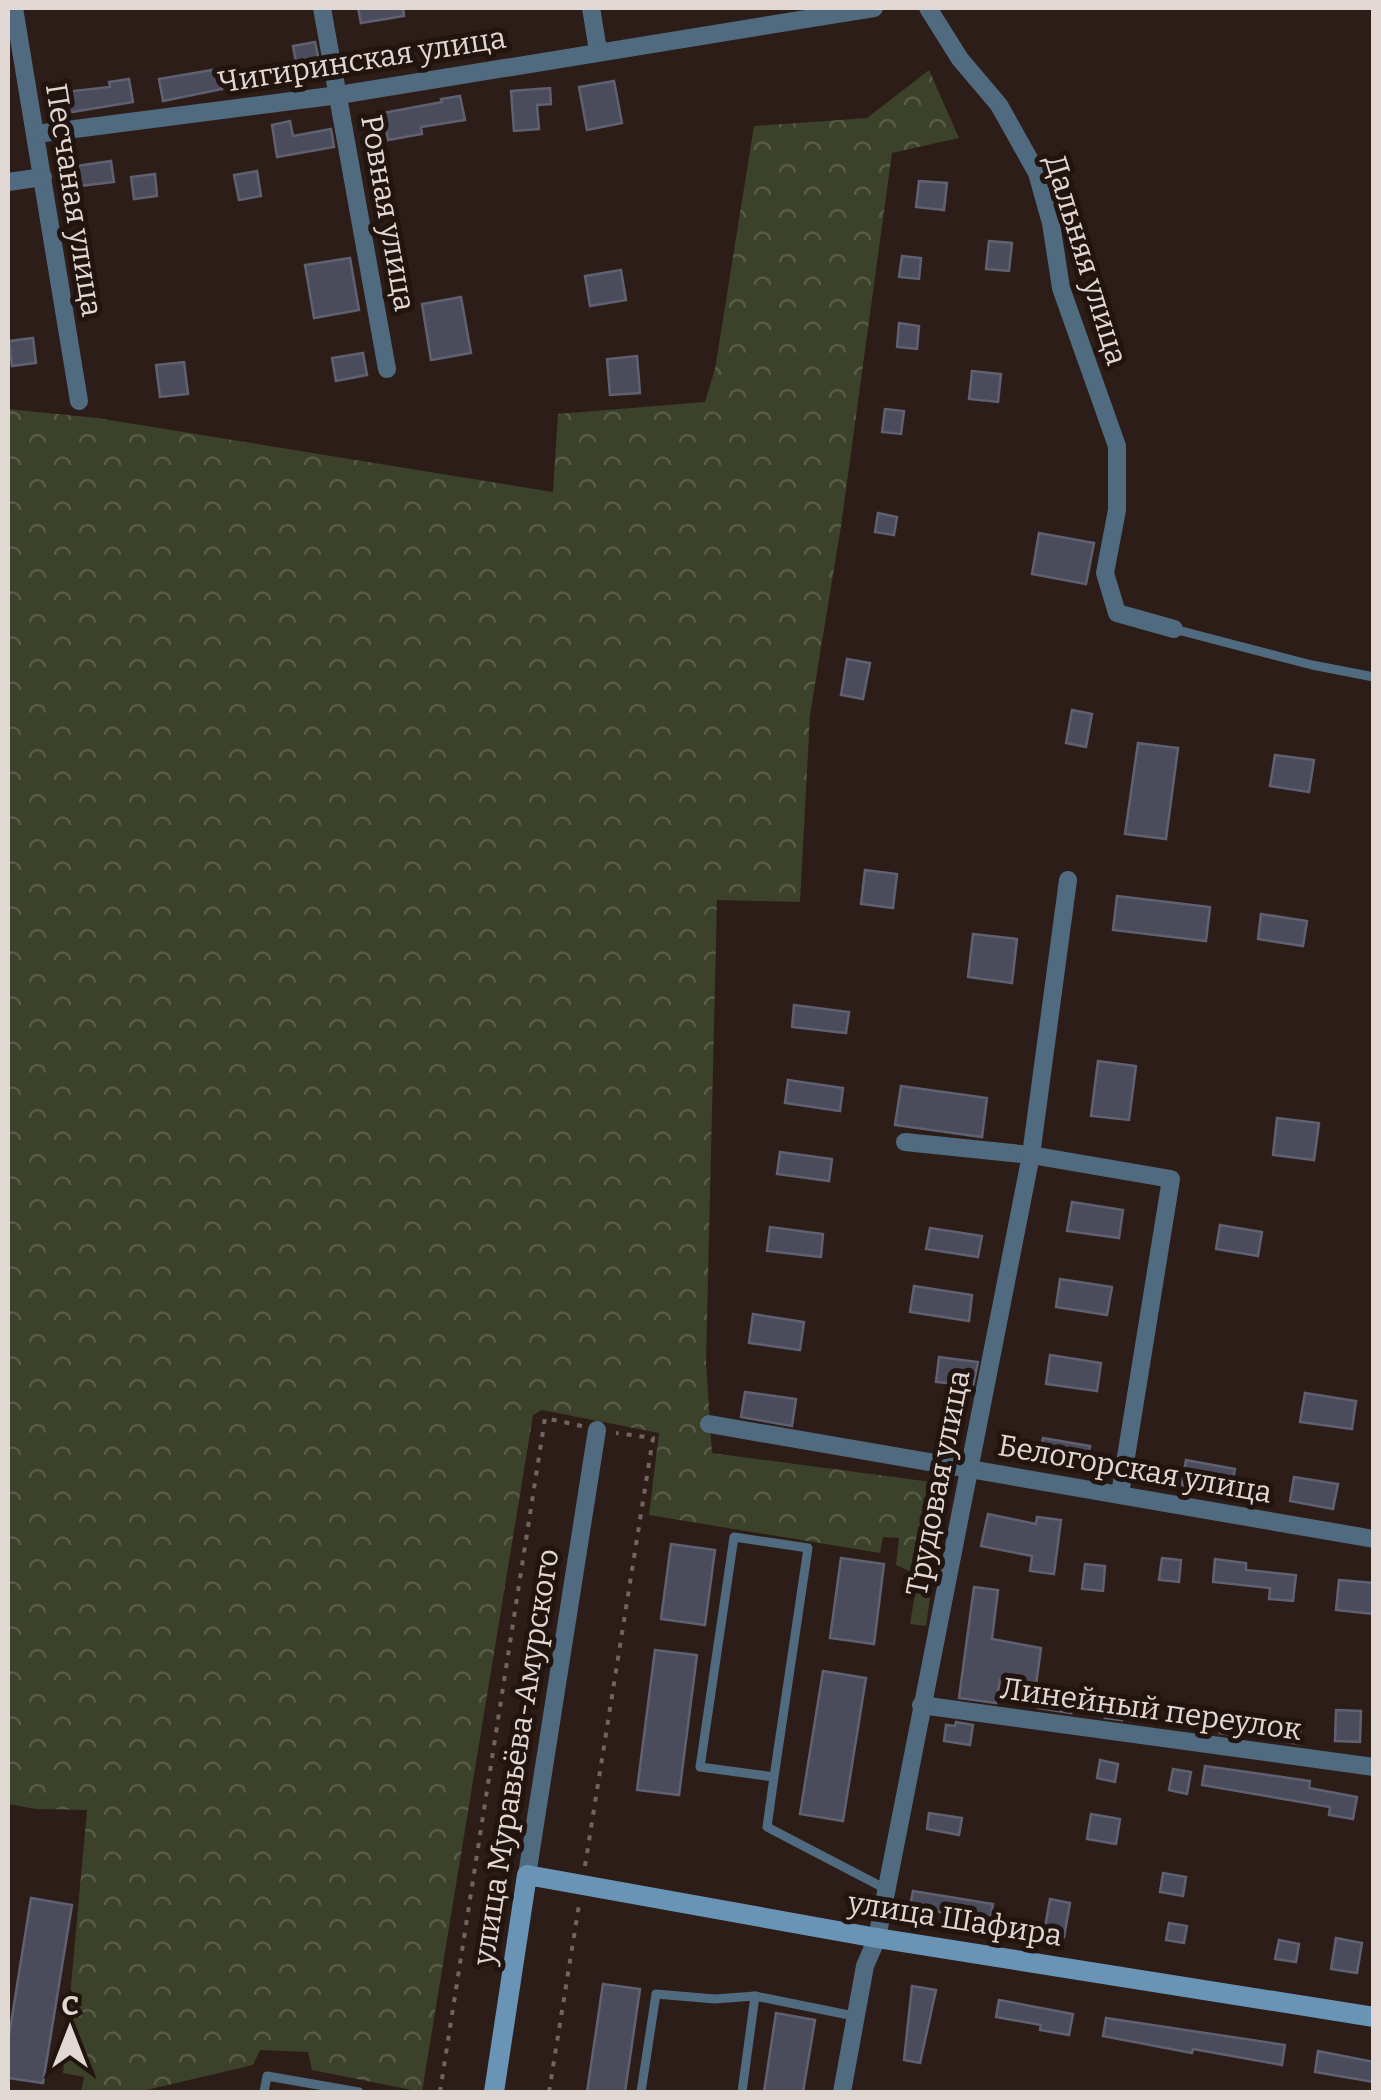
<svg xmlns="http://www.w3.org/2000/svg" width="1381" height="2100" font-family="Bitter,serif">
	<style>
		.forest { fill: url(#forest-crowns) }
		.building { fill: #4b4c5b; stroke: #5f6071; stroke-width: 2.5 }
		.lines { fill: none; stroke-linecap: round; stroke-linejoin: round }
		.path { stroke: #726561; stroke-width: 4; stroke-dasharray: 5 8; stroke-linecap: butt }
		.lane { stroke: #506a7f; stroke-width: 9 }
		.street { stroke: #506a7f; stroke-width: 18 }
		.secondary { stroke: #6994b6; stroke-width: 20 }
		.labels { text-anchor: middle; stroke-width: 10; stroke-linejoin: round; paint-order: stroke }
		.street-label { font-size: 30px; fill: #e1d7d3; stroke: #22140f }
	</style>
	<defs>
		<pattern id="forest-crowns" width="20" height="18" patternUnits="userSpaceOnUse" patternTransform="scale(2.5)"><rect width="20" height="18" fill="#3c4129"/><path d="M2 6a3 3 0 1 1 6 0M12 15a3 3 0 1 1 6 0" fill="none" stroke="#585c47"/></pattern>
	</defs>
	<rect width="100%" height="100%" fill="#2c1d18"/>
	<path class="forest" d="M929,70L959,138L892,153L841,526L810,715L800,902L717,900L706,1362L712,1453L946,1484L926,1626L910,1624L918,1575L896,1565L899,1538L883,1537L880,1553L649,1515L659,1433L542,1410L533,1415L422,2092L312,2070L308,2052L260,2050L253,2065L138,2092H81L84,2077L63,2073L87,1810L36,1809L8,1804V409L97,418L553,492L558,414L705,402L715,369L754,126L867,118Z"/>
	<g class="building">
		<path d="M358,8H403L404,16L361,23Z"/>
		<path d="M315,42L321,70L298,74L293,46Z"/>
		<path d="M218,69L222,89L163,101L159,79Z"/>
		<path d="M129,79L133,102L66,113L64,92L110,87L109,82Z"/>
		<path d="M614,81L622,123L587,130L579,87Z"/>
		<path d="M550,88L551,104L537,105L539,129L514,131L511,91Z"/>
		<path d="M460,96L465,120L421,127L422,134L388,140L383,113L442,102L441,99Z"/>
		<path d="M290,121L293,136L331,129L334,147L277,157L272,125Z"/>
		<path d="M111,161L114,182L79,186L76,166Z"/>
		<path d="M257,171L261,196L239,200L234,175Z"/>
		<path d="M155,174L157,196L134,199L131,177Z"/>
		<path d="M919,181L947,183L944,210L916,207Z"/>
		<path d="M989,241L1012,243L1009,271L986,269Z"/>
		<path d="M902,256L921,258L919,279L899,277Z"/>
		<path d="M350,258L359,310L314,318L305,265Z"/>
		<path d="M621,270L626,300L590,306L585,276Z"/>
		<path d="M461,297L471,353L431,360L422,304Z"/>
		<path d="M899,323L919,326L917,349L897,347Z"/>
		<path d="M33,338L36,363L12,366L9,341Z"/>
		<path d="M363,353L367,375L336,381L332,358Z"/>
		<path d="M637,356L640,393L610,395L607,359Z"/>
		<path d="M184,362L188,394L160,397L156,365Z"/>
		<path d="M972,371L1001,374L998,402L969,399Z"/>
		<path d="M885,409L904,411L901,434L882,432Z"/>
		<path d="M878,513L897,517L894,535L875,532Z"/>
		<path d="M1039,533L1094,543L1086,584L1032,574Z"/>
		<path d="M847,659L870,663L863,699L841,695Z"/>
		<path d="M1072,710L1092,714L1086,747L1066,743Z"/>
		<path d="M1138,743L1178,748L1166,839L1125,834Z"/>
		<path d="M1275,755L1314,760L1309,792L1270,786Z"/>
		<path d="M865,870L897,874L893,908L861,904Z"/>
		<path d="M1117,896L1210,907L1206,941L1113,930Z"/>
		<path d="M1261,914L1307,921L1303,946L1258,939Z"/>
		<path d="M973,934L1017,939L1012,983L968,977Z"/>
		<path d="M794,1005L849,1012L846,1033L792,1027Z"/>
		<path d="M1098,1061L1136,1066L1129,1120L1091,1116Z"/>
		<path d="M788,1080L843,1088L840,1111L785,1103Z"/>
		<path d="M901,1086L987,1098L982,1137L895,1125Z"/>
		<path d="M1277,1118L1319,1123L1314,1160L1273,1155Z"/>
		<path d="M780,1152L832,1159L829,1181L777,1174Z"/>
		<path d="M1072,1202L1123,1210L1119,1238L1067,1231Z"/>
		<path d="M1220,1225L1262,1232L1258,1256L1216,1249Z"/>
		<path d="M770,1227L823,1234L821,1257L767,1251Z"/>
		<path d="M930,1228L982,1236L978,1257L926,1249Z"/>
		<path d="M1060,1279L1112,1287L1107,1315L1056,1307Z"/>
		<path d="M914,1286L972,1295L969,1321L910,1312Z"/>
		<path d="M753,1314L804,1322L800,1350L749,1343Z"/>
		<path d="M1050,1355L1101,1363L1097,1391L1046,1384Z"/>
		<path d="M939,1357L978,1362L973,1386L936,1382Z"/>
		<path d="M745,1392L796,1399L792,1426L741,1417Z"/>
		<path d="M1305,1393L1356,1401L1352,1429L1300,1422Z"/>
		<path d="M1043,1438L1090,1446L1086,1469L1039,1461Z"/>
		<path d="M1186,1460L1235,1469L1230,1494L1182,1485Z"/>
		<path d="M1294,1477L1338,1484L1333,1509L1290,1501Z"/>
		<path d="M988,1514L1036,1524L1037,1517L1061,1520L1054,1574L1030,1571L1032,1556L981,1546Z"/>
		<path d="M671,1544L715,1550L705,1625L661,1619Z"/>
		<path d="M841,1558L884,1564L874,1644L830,1638Z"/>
		<path d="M1162,1558L1181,1560L1179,1582L1159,1580Z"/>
		<path d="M1215,1559L1246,1563V1570L1296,1575L1293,1601L1269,1599L1270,1588L1213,1582Z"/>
		<path d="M1085,1564L1105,1566L1103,1591L1082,1589Z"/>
		<path d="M1339,1580L1374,1583V1614L1336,1610Z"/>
		<path d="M974,1587L998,1590L992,1639L1041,1648L1036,1685L1000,1680L996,1703L959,1698Z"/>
		<path d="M655,1650L697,1655L679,1795L637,1790Z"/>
		<path d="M823,1671L866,1678L843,1821L800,1814Z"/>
		<path d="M1040,1691L1073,1695L1071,1713L1038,1708Z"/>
		<path d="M1106,1702L1124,1704L1122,1720L1105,1718Z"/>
		<path d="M1336,1710L1361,1711L1360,1742L1335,1741Z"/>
		<path d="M1221,1717L1242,1719L1240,1736L1220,1733Z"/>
		<path d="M956,1722L973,1725L970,1745L944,1741L946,1725L955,1726Z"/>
		<path d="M1286,1728H1300V1744L1286,1742Z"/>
		<path d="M1100,1760L1118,1764L1115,1782L1097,1778Z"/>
		<path d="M1205,1766L1310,1781L1309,1788L1357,1797L1353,1819L1329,1815L1330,1807L1202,1785Z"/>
		<path d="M1173,1769L1191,1772L1187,1794L1169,1790Z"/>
		<path d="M929,1813L962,1818L959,1835L927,1829Z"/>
		<path d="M1091,1814L1120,1819L1116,1844L1087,1839Z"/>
		<path d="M1163,1873L1186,1877L1183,1896L1160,1892Z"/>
		<path d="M913,1891L993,1904L990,1922L910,1906Z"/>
		<path d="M31,1898L72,1905L43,2083L8,2078V2042Z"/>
		<path d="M1050,1899L1070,1903L1064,1937L1044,1933Z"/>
		<path d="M1169,1923L1187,1926L1184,1943L1166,1940Z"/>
		<path d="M1336,1938L1362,1943L1357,1973L1331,1969Z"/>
		<path d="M1279,1940L1299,1944L1296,1962L1275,1959Z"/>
		<path d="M603,1984L640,1989L625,2092H587Z"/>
		<path d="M912,1986L936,1990L920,2063L904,2060Z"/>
		<path d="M999,2000L1073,2014L1069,2035L1040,2030L1041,2025L996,2017Z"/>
		<path d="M776,2013L815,2020L803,2092H764Z"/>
		<path d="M1106,2018L1285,2045L1282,2065L1193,2049L1192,2053L1103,2036Z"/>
		<path d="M1318,2051L1374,2062V2082L1315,2072Z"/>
	</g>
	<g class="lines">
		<g class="path">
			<path d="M585,1866L653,1438L616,1433"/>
			<path d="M440,2092L545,1418L582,1426"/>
			<path d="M549,2092L579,1905"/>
		</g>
		<g class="lane">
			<path d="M1174,629L1312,665L1374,677"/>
			<path d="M774,1777L808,1548L734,1537L700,1767L774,1777L767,1827L886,1889"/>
			<path d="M264,2092L267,2076L359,2092"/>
			<path d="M641,2092L656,1994L715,1999L755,1996L854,2016"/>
			<path d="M742,2092L755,1996"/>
		</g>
		<g class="street">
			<path d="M14,8L79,401"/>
			<path d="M322,8L387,369"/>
			<path d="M591,8L598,50"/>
			<path d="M928,8L960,59L999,105L1037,173L1051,223L1061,288L1117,446V510L1105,573L1117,613L1174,629"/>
			<path d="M36,134L339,95L874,8"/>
			<path d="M8,182L43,177"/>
			<path d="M905,1142L1031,1155L1171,1179L1120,1494"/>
			<path d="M709,1424L1374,1539"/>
			<path d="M921,1705L1374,1767"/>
			<path d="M527,1875L597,1430"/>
			<path d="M842,2092L865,1966L877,1938L1031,1155L1068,880"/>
		</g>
		<path class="secondary" d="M494,2092L527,1875L877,1938L1374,2017"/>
	</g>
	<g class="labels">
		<g class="street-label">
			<text transform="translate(362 60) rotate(-9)" y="10">Чигиринская улица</text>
			<text transform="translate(74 200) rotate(81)" y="10">Песчаная улица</text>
			<text transform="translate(388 213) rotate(80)" y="10">Ровная улица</text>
			<text transform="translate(1086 260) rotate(73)" y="10">Дальняя улица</text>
			<text transform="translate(1135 1469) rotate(10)" y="10">Белогорская улица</text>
			<text transform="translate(938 1483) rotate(-79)" y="10">Трудовая улица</text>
			<text transform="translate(1151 1709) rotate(8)" y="10">Линейный переулок</text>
			<text transform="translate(516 1757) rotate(-81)" y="10">улица Муравьёва-Амурского</text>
			<text transform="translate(955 1919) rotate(9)" y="10">улица Шафира</text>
		</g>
	</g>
	<rect width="1381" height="2100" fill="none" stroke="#e1d7d3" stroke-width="20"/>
	<g transform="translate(70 2030)" stroke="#22140f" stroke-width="8" paint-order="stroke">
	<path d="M0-8L18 38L0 25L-18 38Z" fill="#e1d7d3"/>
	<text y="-15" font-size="28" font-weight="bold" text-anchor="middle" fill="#e1d7d3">С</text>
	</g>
</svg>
